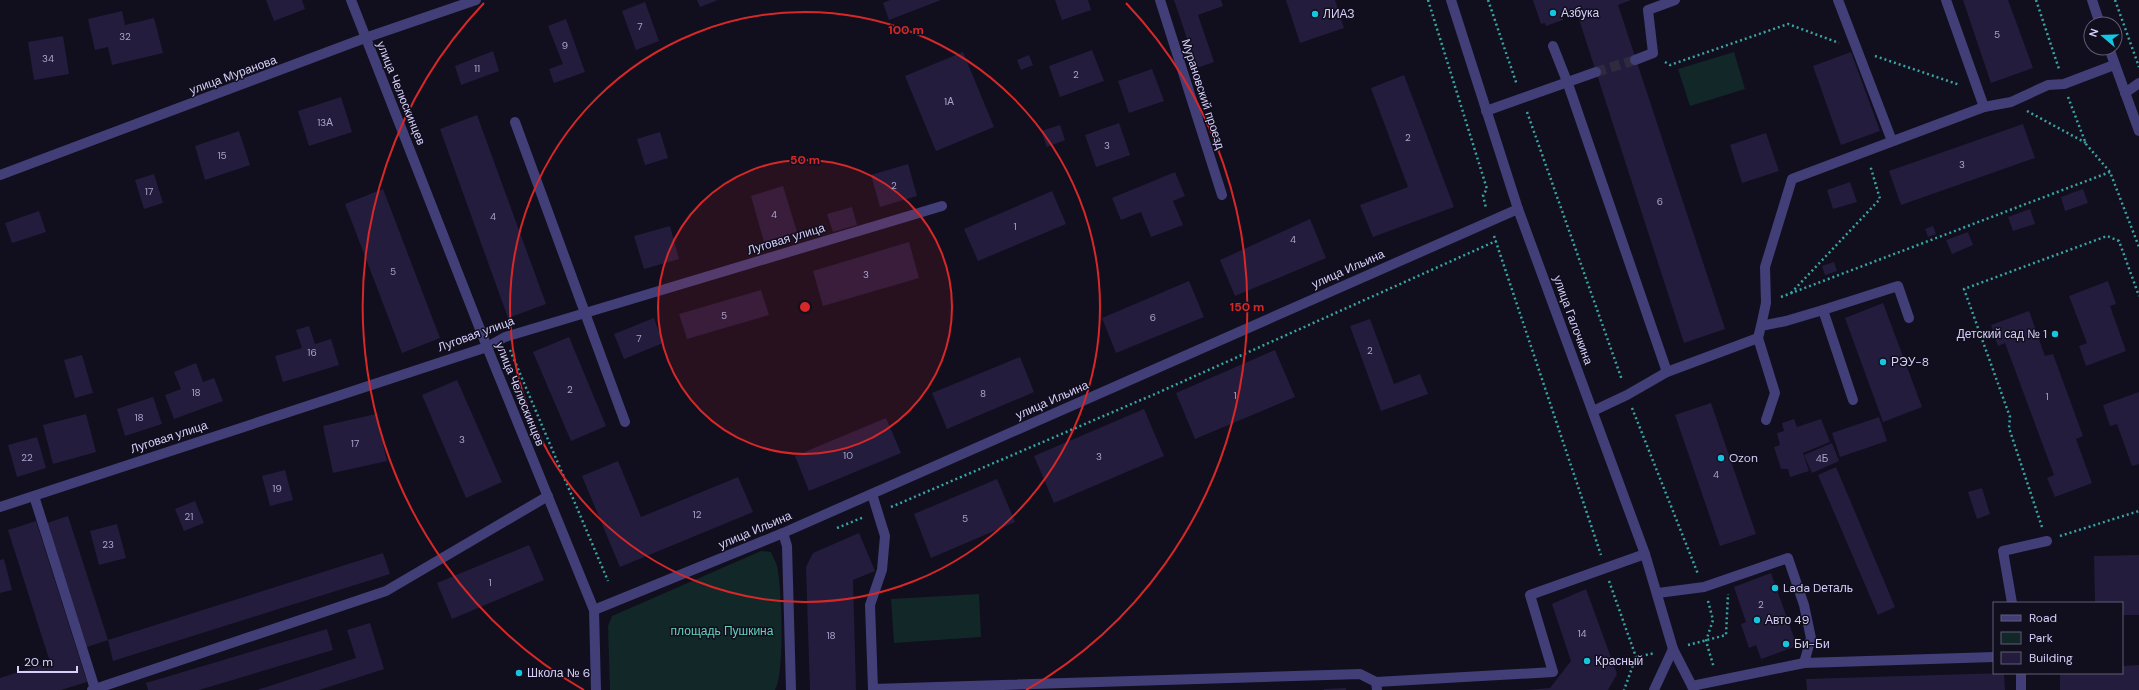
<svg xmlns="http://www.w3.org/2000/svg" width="2139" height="690" font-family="'DM Sans',sans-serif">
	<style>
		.green { fill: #122727 }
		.building { fill: #241c3d }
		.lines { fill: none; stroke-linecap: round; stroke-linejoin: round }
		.minor-tunnel { stroke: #2f2b3f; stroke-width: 10; stroke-dasharray: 10 5; stroke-linecap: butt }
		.path { stroke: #39a5a2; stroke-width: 2.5; stroke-dasharray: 2 3; stroke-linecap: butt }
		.minor { stroke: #423e78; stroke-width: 10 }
		.ring { fill: none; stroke: #d62828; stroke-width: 2 }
		.poi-dot { fill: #16c5df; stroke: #110e1e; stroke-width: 1.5 }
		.labels { text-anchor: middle; stroke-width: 3; stroke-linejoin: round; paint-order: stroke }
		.number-label { font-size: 10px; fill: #aaa3cb }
		.poi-label { font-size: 12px; fill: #d6d0fa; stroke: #110e1e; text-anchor: start }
		.street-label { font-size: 12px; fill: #d6d0fa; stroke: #110e1e }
		.park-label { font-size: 12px; fill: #64d2ba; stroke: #110e1e }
		.centre { fill: #d62828; stroke: #110e1e; stroke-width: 2 }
		.ring-label { font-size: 12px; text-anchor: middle; font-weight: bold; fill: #d62828; stroke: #110e1e; stroke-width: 3; stroke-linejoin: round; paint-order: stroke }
	</style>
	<rect width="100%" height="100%" fill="#110e1e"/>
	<g class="green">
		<path d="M1734,52L1745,89L1690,106L1678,69Z"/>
		<path d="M761,551L771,552C773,557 776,562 777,566C782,586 785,674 775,690H610L608,626L612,616Z"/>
		<path d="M979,594L981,637L894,643L891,599Z"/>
	</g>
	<g class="building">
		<path d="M266,0H302L305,9L274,21Z"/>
		<path d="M697,0H718L700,7Z"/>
		<path d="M890,0H941L889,20L883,3Z"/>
		<path d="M1055,0H1088L1091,10L1062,20Z"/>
		<path d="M1174,0H1221L1223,6L1198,15L1214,62L1197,68Z"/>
		<path d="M1286,0H1335L1344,28L1300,43Z"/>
		<path d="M1533,0H1631L1618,5L1725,329L1684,343L1576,10L1562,15L1563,20L1546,26L1545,23L1541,24Z"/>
		<path d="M1963,0H2008L2033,68L1991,83Z"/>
		<path d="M645,2L659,41L636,50L622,11Z"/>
		<path d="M122,11L125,25L154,18L163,53L112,65L108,47L95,50L88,19Z"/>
		<path d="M566,19L585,72L554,83L549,69L563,64L548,26Z"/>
		<path d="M63,36L69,74L34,80L28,42Z"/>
		<path d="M1092,50L1104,81L1060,97L1049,66Z"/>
		<path d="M493,51L499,71L461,85L455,66Z"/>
		<path d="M963,52L994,127L936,151L905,76Z"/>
		<path d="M1851,52L1880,131L1841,145L1813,66Z"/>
		<path d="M1029,55L1033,65L1021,70L1017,60Z"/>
		<path d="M1152,69L1164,101L1129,113L1118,81Z"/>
		<path d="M1404,75L1454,207L1373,237L1360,205L1408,187L1371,88Z"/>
		<path d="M341,97L352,132L309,146L298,111Z"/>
		<path d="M477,115L546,304L508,318L440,129Z"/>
		<path d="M1119,123L1130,155L1096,167L1085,135Z"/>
		<path d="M2023,124L2035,158L1901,205L1889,171Z"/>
		<path d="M1060,125L1065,140L1047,147L1041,131Z"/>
		<path d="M239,131L250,165L205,180L195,146Z"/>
		<path d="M660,132L668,158L645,165L637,139Z"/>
		<path d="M1766,133L1779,171L1742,183L1730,145Z"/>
		<path d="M908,164L917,196L880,207L871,175Z"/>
		<path d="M1175,172L1185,196L1173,201L1183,225L1151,237L1141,212L1121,220L1112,198Z"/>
		<path d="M154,174L163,203L144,209L135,180Z"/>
		<path d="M1850,182L1857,202L1833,209L1827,190Z"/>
		<path d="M783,186L797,232L764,242L751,196Z"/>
		<path d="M383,189L440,338L402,353L345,204Z"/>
		<path d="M2083,189L2088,203L2065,211L2061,197Z"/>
		<path d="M1052,191L1066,224L978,261L964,229Z"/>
		<path d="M852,207L857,225L833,232L827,214Z"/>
		<path d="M2030,209L2035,224L2013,231L2008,217Z"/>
		<path d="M39,211L46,232L12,243L5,223Z"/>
		<path d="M1310,219L1326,258L1235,296L1220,260Z"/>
		<path d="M670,226L679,259L644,269L634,236Z"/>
		<path d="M1933,226L1936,234L1928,237L1925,229Z"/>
		<path d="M1968,232L1973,245L1952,254L1946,240Z"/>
		<path d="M909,242L919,278L823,306L813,271Z"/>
		<path d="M1834,262L1837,271L1825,275L1822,266Z"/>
		<path d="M1189,281L1204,317L1116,353L1102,318Z"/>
		<path d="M2108,281L2116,304L2110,306L2126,351L2086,366L2079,346L2087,343L2069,296Z"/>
		<path d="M761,290L769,315L687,339L679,314Z"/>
		<path d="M1883,303L1922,407L1883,422L1845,318Z"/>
		<path d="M2029,311L2045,356L2053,354L2083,436L2076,439L2092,483L2055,497L2047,478L2054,475L2005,343L1998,346L1991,325Z"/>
		<path d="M654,318L663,343L624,359L614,334Z"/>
		<path d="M1370,319L1394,384L1420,374L1428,394L1381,411L1350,326Z"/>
		<path d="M309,326L315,344L331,339L339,365L283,382L275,356L302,348L296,330Z"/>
		<path d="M569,337L606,426L571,441L533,352Z"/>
		<path d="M1275,350L1295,397L1195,439L1176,393Z"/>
		<path d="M82,355L93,393L75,398L64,360Z"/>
		<path d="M1020,357L1034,392L947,429L932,393Z"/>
		<path d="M196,363L203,382L214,378L223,401L174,419L165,395L181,389L174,372Z"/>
		<path d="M457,380L502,482L466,498L422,395Z"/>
		<path d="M2139,392V464L2132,466L2117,424L2110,426L2103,405Z"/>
		<path d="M153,397L162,424L125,436L117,409Z"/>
		<path d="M1711,403L1756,534L1720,546L1675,415Z"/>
		<path d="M1144,409L1164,456L1054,503L1034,456Z"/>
		<path d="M86,414L96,452L53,464L43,425Z"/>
		<path d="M376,414L387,461L333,473L323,426Z"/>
		<path d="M1879,417L1887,441L1840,457L1832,433Z"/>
		<path d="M886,418L901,453L809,491L795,456Z"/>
		<path d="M1794,419L1797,427L1821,419L1830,442L1803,453L1809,471L1790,477L1788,469H1781L1774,447L1780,445L1777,433L1784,431L1782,423Z"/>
		<path d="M37,437L46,468L17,477L8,445Z"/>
		<path d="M1832,443L1839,461L1812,473L1804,455Z"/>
		<path d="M618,461L641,517L738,477L753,512L620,567L582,476Z"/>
		<path d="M1836,467L1895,607L1878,615L1818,475Z"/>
		<path d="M285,470L293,500L270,506L262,476Z"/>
		<path d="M997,479L1015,522L931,558L914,514Z"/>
		<path d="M1982,488L1990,514L1977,519L1968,492Z"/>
		<path d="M195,501L204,523L184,531L175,509Z"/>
		<path d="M68,516L108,640L87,647L47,523Z"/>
		<path d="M36,521L87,682L61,690H0V678L50,662L8,530Z"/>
		<path d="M117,524L126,558L99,565L90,531Z"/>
		<path d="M859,533L875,571L853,580L856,690H810L806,567L813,553Z"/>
		<path d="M529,545L544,580L452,619L437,583Z"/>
		<path d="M383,553L390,574L113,661L108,640Z"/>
		<path d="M2139,555V615H2122V603H2095L2094,556Z"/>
		<path d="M4,559L12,590L0,593V560Z"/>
		<path d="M1771,573L1797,646L1761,659L1756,645L1749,648L1741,624L1746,622L1734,587Z"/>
		<path d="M1586,589L1617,674L1608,690H1525L1550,688L1571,661L1552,604Z"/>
		<path d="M370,623L384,669L319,690H257L356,658L347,630Z"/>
		<path d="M327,629L333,650L199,690H148L146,683Z"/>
		<path d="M2139,665V690H2060V673H2122V666Z"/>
		<path d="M2004,673L2005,690H1807L1806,679Z"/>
		<path d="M1346,688V690H1324V689Z"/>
	</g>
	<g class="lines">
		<path class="minor-tunnel" d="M1596,72L1635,60"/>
		<g class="path">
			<path d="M1428,0L1487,189L1483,195L1486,208"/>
			<path d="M1488,0L1517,85"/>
			<path d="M2036,0L2059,69"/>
			<path d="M2115,0L2139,67"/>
			<path d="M1875,56L1960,85"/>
			<path d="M1665,62L1670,65L1788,24L1839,43"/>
			<path d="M2068,97L2086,144L2110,172L2139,247"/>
			<path d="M2027,111L2086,143"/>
			<path d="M1527,112L1622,380"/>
			<path d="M1494,236L1601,555"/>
			<path d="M1791,293L1880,199L1870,165"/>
			<path d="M1781,297L2110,172"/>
			<path d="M510,350L608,581"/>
			<path d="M1632,408L1698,574"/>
			<path d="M891,507L1155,394L1496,241"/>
			<path d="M2042,527L2009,428L2010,417L1964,289L2107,236L2119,241L2139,296"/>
			<path d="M837,528L864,517"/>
			<path d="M2060,536L2139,511"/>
			<path d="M1609,581L1636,657L1624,690"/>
			<path d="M1708,601L1713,620L1706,641L1714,668"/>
			<path d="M1688,645L1726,635L1728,594"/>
			<path d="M1636,657L1655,653"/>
		</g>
		<g class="minor">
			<path d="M351,0L487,347L594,610L596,690"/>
			<path d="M1160,0L1222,195"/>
			<path d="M1451,0L1518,209L1645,554L1673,649L1694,690"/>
			<path d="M1838,0L1892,141"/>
			<path d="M1946,0L1984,107"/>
			<path d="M2092,0L2100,24"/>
			<path d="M1553,46L1568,84L1667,372"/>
			<path d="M2109,48L2139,131"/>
			<path d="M1635,60L1653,53L1648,10L1675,0"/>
			<path d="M2125,93L2139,83"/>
			<path d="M1486,111L1596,72"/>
			<path d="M515,122L625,422"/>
			<path d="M0,175L365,38L476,0"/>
			<path d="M1823,310L1898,286L1909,318"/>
			<path d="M1761,326L1766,303L1765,267L1792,179L1984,107L2011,102L2048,85L2064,84L2114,65"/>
			<path d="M1758,338L1775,393L1766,420"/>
			<path d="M1593,411L1627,395L1667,372L1758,338L1761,326L1786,321L1823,310L1853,400"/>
			<path d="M872,494L885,536L882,570L870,605L873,689L1360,674L1376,682L1377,690"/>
			<path d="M34,496L95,689"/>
			<path d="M0,507L487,347L505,337L942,206"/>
			<path d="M783,533L787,546L791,690"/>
			<path d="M1658,593L1704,587L1788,558L1804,605L1811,638L1804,663"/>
			<path d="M2012,603L2003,551L2047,541"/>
			<path d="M594,610L783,533L1518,209"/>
			<path d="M2021,673V690"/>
			<path d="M1376,682L1553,672L1530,595L1645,554"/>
			<path d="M1692,686L1804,663L1994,657"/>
			<path d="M92,690L386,591L548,496"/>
			<path d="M1654,690L1673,649"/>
		</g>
	</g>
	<circle cx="805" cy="307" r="147" fill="#d62828" fill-opacity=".12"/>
	<g class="ring">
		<circle cx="805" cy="307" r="147"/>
		<circle cx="805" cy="307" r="295"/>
		<path d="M584 690A442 442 0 0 1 484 3M1126 3A442 442 0 0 1 1026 690"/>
	</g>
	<g class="poi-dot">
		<circle cx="1553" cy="13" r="4"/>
		<circle cx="1315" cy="14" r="4"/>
		<circle cx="2055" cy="334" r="4"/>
		<circle cx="1883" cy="362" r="4"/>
		<circle cx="1721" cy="458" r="4"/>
		<circle cx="1775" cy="588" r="4"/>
		<circle cx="1757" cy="620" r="4"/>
		<circle cx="1786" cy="644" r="4"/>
		<circle cx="1587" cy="661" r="4"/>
		<circle cx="519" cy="673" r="4"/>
	</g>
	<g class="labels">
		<g class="number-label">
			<text x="640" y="30">7</text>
			<text x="1997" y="38">5</text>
			<text x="125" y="40">32</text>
			<text x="565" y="49">9</text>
			<text x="48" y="62">34</text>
			<text x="477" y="72">11</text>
			<text x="1076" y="78">2</text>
			<text x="949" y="105">1А</text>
			<text x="325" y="126">13А</text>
			<text x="1408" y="141">2</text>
			<text x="1107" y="149">3</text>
			<text x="222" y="159">15</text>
			<text x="1962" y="168">3</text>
			<text x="894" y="189">2</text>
			<text x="149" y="195">17</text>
			<text x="1660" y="205">6</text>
			<text x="774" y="218">4</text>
			<text x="493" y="220">4</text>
			<text x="1015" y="230">1</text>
			<text x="1293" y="243">4</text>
			<text x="393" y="275">5</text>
			<text x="866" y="278">3</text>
			<text x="724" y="319">5</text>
			<text x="1153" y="321">6</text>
			<text x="639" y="342">7</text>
			<text x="1370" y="354">2</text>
			<text x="312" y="356">16</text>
			<text x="570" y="393">2</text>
			<text x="196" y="396">18</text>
			<text x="983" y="397">8</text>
			<text x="1235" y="399">1</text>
			<text x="2047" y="400">1</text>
			<text x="139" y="421">18</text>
			<text x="462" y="443">3</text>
			<text x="355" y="447">17</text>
			<text x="848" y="459">10</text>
			<text x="1099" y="460">3</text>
			<text x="27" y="461">22</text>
			<text x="1822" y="462">4Б</text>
			<text x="1716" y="478">4</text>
			<text x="277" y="492">19</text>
			<text x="697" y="518">12</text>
			<text x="189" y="520">21</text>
			<text x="965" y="522">5</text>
			<text x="108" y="548">23</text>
			<text x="490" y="586">1</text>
			<text x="1761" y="608">2</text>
			<text x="1582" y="637">14</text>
			<text x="831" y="639">18</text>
		</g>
		<g class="poi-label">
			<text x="1561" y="17">Азбука</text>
			<text x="1323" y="18">ЛИАЗ</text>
			<text x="2047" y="338" text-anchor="end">Детский сад № 1</text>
			<text x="1891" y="366">РЭУ-8</text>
			<text x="1729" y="462">Ozon</text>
			<text x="1783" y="592">Lada Dеталь</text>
			<text x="1765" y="624">Авто 49</text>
			<text x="1794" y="648">Би-Би</text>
			<text x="1595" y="665">Красный</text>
			<text x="527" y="677">Школа № 6</text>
		</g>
		<g class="street-label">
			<text transform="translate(233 75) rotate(-20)" y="4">улица Муранова</text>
			<text transform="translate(401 93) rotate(68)" y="4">улица Челюскинцев</text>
			<text transform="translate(1203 94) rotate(72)" y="4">Мурановский проезд</text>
			<text transform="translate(786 239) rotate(-17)" y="4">Луговая улица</text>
			<text transform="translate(1348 269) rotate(-24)" y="4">улица Ильина</text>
			<text transform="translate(1573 320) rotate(70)" y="4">улица Галочкина</text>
			<text transform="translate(476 334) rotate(-20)" y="4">Луговая улица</text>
			<text transform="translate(520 394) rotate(68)" y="4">улица Челюскинцев</text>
			<text transform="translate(1052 400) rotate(-24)" y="4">улица Ильина</text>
			<text transform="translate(169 437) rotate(-18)" y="4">Луговая улица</text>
			<text transform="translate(755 530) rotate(-23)" y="4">улица Ильина</text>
		</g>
		<g class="park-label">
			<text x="722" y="635">площадь Пушкина</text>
		</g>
	</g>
	<circle cx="805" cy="307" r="6" class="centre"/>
	<g class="ring-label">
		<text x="906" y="34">100 m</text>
		<text x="805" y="164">50 m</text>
		<text x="1247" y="311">150 m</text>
	</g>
	<rect x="1993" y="602" width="130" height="72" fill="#110e1e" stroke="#605c76"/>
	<rect x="2001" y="615" width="20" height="6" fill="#423e78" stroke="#605c76"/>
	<text x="2029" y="622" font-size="12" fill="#d6d0fa">Road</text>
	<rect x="2001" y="632" width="20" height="12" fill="#122727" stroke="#605c76"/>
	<text x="2029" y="642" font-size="12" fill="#d6d0fa">Park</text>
	<rect x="2001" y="652" width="20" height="12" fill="#241c3d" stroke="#605c76"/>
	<text x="2029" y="662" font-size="12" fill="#d6d0fa">Building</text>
	<g transform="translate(2103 36) rotate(289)"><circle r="19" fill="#110e1e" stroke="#605c76"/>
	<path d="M0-3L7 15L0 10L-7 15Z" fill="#16c5df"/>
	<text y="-6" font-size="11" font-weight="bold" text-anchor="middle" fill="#d6d0fa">N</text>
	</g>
	<path d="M18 666v6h59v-6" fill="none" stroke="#d6d0fa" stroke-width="2"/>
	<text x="24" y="666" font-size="12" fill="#d6d0fa" stroke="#110e1e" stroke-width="3" paint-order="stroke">20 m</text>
</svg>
